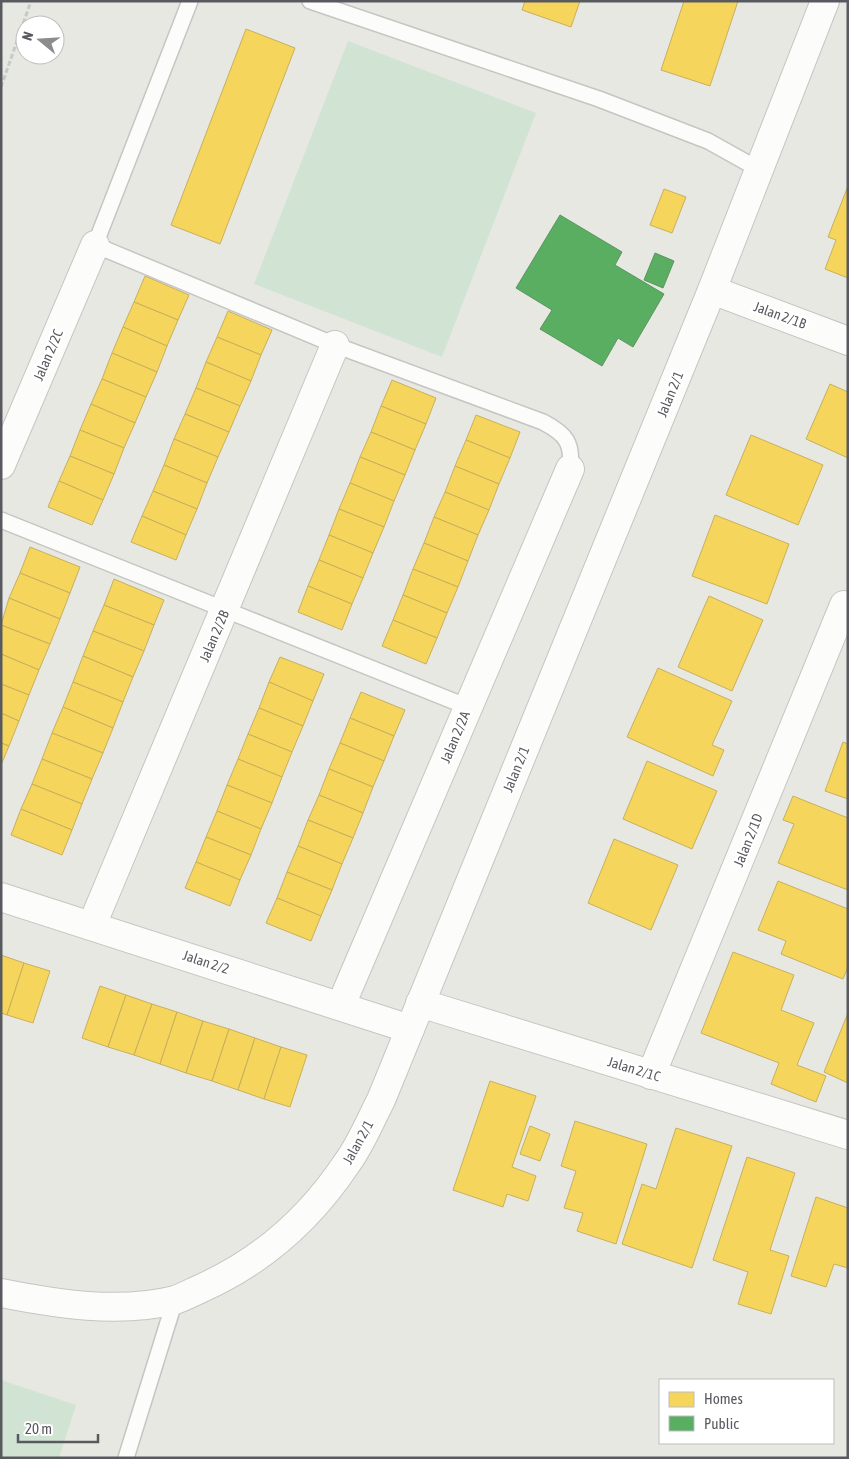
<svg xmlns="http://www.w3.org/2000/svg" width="849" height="1459" font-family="'Asap Condensed',sans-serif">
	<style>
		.green { fill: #d1e4d4 }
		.homes { fill: #f6d55c; stroke: #c7b05d }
		.public { fill: #5aae61; stroke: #5a9561 }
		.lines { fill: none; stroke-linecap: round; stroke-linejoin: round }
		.lane-casing { stroke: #c5c5c3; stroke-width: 18 }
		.street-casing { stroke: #c5c5c3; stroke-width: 30 }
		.secondary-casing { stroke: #c5c5c4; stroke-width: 30 }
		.path { stroke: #c6cac9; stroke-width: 3; stroke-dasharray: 5 2.5; stroke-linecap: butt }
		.lane { stroke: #fcfcfb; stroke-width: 15 }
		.street { stroke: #fcfcfb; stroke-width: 28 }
		.secondary { stroke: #fcfcfb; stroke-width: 28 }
		.labels { text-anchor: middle; stroke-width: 5; stroke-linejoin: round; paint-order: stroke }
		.street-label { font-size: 14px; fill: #595a60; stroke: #fff }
	</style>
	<rect width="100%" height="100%" fill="#e8e8e2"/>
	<g class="green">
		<path d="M348,41L536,113L442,357L254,284Z"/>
		<path d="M1,1380L76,1405L59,1458H1Z"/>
	</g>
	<g class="homes">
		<path d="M525,1H580L571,27L522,10Z"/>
		<path d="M684,1H738L710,86L661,70Z"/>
		<path d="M246,29L295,48L220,244L171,225Z"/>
		<path d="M848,186V278L825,269L836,240L828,237Z"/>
		<path d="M664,189L686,197L672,233L650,225Z"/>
		<path d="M145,276L189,295L178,320L134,302Z"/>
		<path d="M134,302L178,320L167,346L123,327Z"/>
		<path d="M228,311L272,330L261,355L217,337Z"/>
		<path d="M123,327L167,346L157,372L112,353Z"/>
		<path d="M217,337L261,355L251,381L206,362Z"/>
		<path d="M112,353L157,372L146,397L102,379Z"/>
		<path d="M206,362L251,381L240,406L196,388Z"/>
		<path d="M102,379L146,397L135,423L91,404Z"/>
		<path d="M392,380L436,398L426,424L381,406Z"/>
		<path d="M830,384L848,392V458L806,439Z"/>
		<path d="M196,388L240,406L229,432L185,414Z"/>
		<path d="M91,404L135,423L124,448L80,430Z"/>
		<path d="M381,406L426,424L415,450L371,432Z"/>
		<path d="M185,414L229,432L218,457L174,439Z"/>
		<path d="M476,415L520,432L510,458L466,440Z"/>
		<path d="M80,430L124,448L114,474L70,456Z"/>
		<path d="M371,432L415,450L405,475L360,457Z"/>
		<path d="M751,435L823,465L798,525L726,495Z"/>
		<path d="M174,439L218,457L207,483L164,465Z"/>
		<path d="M466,440L510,458L499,484L455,466Z"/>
		<path d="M70,456L114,474L103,500L59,481Z"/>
		<path d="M360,457L405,475L394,501L350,483Z"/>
		<path d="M164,465L207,483L197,509L153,491Z"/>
		<path d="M455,466L499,484L489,510L445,492Z"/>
		<path d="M59,481L103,500L92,525L48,507Z"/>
		<path d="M350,483L394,501L384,527L339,509Z"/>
		<path d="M153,491L197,509L186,535L142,516Z"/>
		<path d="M445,492L489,510L478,535L434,517Z"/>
		<path d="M339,509L384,527L373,553L329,535Z"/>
		<path d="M715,515L789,544L767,604L692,576Z"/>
		<path d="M142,516L186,535L176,560L131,542Z"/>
		<path d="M434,517L478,535L468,561L424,543Z"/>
		<path d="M329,535L373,553L363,578L319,560Z"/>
		<path d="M424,543L468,561L458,587L413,569Z"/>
		<path d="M30,547L80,567L70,593L20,573Z"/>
		<path d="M319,560L363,578L352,604L308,586Z"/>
		<path d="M413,569L458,587L447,613L403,595Z"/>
		<path d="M20,573L70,593L60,619L9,598Z"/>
		<path d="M114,579L164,600L154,625L104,605Z"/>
		<path d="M308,586L352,604L342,630L298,612Z"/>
		<path d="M403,595L447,613L437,638L393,620Z"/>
		<path d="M709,596L763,620L732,691L678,667Z"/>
		<path d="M9,598L60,619L50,644L1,625Z"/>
		<path d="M104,605L154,625L144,651L93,631Z"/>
		<path d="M393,620L437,638L426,664L382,646Z"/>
		<path d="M1,625L50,644L39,670L1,654Z"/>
		<path d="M93,631L144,651L133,677L83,656Z"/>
		<path d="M1,654L39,670L29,695L1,684Z"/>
		<path d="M83,656L133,677L123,702L73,682Z"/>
		<path d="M280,657L324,674L313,701L269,682Z"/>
		<path d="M658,668L732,701L712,745L724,750L713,776L627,737Z"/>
		<path d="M73,682L123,702L113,728L63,707Z"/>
		<path d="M269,682L313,701L303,726L259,708Z"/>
		<path d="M1,684L29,695L19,721L1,713Z"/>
		<path d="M361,692L405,710L394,736L350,718Z"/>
		<path d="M63,707L113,728L103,753L52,733Z"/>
		<path d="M259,708L303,726L292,752L248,734Z"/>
		<path d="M1,713L19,721L9,746L1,743Z"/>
		<path d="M350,718L394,736L384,761L340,743Z"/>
		<path d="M52,733L103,753L92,779L42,759Z"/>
		<path d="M248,734L292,752L282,777L238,759Z"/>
		<path d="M843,742L848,744V799L825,791Z"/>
		<path d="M1,743L9,746L1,765Z"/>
		<path d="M340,743L384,761L373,787L329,769Z"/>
		<path d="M42,759L92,779L82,804L32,784Z"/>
		<path d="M238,759L282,777L272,803L227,785Z"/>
		<path d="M647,761L717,791L692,849L623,819Z"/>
		<path d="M329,769L373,787L363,813L319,795Z"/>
		<path d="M32,784L82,804L72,830L21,809Z"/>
		<path d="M227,785L272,803L261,829L217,811Z"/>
		<path d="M319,795L363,813L353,838L308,820Z"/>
		<path d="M793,796L848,818V890L778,863L794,824L783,820Z"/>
		<path d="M21,809L72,830L62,855L11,835Z"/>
		<path d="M217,811L261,829L251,855L206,837Z"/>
		<path d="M308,820L353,838L342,864L298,846Z"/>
		<path d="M206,837L251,855L240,880L196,862Z"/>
		<path d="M614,839L678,865L651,930L588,903Z"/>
		<path d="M298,846L342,864L332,890L287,872Z"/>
		<path d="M196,862L240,880L230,906L185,888Z"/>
		<path d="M287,872L332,890L321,916L277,898Z"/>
		<path d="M778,881L848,909V967L843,979L781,954L786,941L758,930Z"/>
		<path d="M277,898L321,916L311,941L266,923Z"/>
		<path d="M733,952L794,975L781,1010L814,1023L797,1065L826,1076L816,1102L771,1084L779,1063L701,1033Z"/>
		<path d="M1,955L24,963L7,1015L1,1013Z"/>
		<path d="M24,963L50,971L33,1023L7,1015Z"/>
		<path d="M100,986L126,995L108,1047L82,1038Z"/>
		<path d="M126,995L152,1004L134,1055L108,1047Z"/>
		<path d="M152,1004L177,1012L160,1064L134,1055Z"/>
		<path d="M177,1012L203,1021L186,1073L160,1064Z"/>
		<path d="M848,1013V1083L824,1072Z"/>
		<path d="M203,1021L229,1029L212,1081L186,1073Z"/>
		<path d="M229,1029L255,1038L238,1090L212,1081Z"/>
		<path d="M255,1038L281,1047L264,1099L238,1090Z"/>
		<path d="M281,1047L307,1055L290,1107L264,1099Z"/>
		<path d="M490,1081L536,1096L512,1167L536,1176L528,1201L507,1194L503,1207L453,1190Z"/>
		<path d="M575,1121L647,1144L616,1244L577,1231L583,1213L564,1208L576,1171L561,1166Z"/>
		<path d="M530,1126L550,1134L540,1161L520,1154Z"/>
		<path d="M676,1128L732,1146L692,1268L622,1244L642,1184L656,1189Z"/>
		<path d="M747,1157L795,1173L770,1250L789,1256L771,1314L738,1304L748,1272L713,1260Z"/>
		<path d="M816,1197L848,1208V1268L834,1264L826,1287L791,1276Z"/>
	</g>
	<g class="public">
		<path d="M560,215L622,252L615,265L664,294L633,347L618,338L602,366L540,329L552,310L516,288Z"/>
		<path d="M655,253L674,261L663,288L644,280Z"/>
	</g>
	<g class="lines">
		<defs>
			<g id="lane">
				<path d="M190,1L95,245L335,345L543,422C566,434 573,443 570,469"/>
				<path d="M310,1L599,99L708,141L760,170"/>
				<path d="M1,520L468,707"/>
				<path d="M126,1458L175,1300"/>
			</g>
			<g id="street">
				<path d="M712,290L848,341"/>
				<path d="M1,465L95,245"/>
				<path d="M1,897L410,1029"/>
				<path d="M92,925L335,345"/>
				<path d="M420,1003L848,1135"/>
				<path d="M341,1005L570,469"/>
				<path d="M651,1075L844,605"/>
			</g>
			<path id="secondary" d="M1,1293C56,1304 119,1314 175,1300C184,1297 193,1292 202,1288C262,1261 311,1217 347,1163C361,1144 370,1121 381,1100L712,290L825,1"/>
		</defs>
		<use href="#lane" class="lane-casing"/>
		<use href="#street" class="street-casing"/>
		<use href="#secondary" class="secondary-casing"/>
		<path class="path" d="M1,87L31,1"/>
		<use href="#lane" class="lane"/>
		<use href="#street" class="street"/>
		<use href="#secondary" class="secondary"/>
	</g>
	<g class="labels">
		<g class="street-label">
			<text transform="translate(780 315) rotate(20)" y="5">Jalan 2/1B</text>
			<text transform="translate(48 355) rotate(-67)" y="5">Jalan 2/2C</text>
			<text transform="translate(670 394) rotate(-68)" y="5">Jalan 2/1</text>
			<text transform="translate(214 636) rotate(-67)" y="5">Jalan 2/2B</text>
			<text transform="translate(455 737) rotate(-67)" y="5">Jalan 2/2A</text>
			<text transform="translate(516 769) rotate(-68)" y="5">Jalan 2/1</text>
			<text transform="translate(748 840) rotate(-68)" y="5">Jalan 2/1D</text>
			<text transform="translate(206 962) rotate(18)" y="5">Jalan 2/2</text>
			<text transform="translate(634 1069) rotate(17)" y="5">Jalan 2/1C</text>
			<text transform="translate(358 1142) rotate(-61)" y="5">Jalan 2/1</text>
		</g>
	</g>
	<rect width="849" height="1459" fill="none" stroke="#595a60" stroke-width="5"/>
	<rect x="659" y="1379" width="175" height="65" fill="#ffffff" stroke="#bdbdbf"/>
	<rect x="669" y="1392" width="25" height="15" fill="#f6d55c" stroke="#bdbdbf"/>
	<text x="704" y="1404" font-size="15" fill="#595a60">Homes</text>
	<rect x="669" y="1416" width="25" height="15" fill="#5aae61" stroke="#bdbdbf"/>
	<text x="704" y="1429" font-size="15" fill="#595a60">Public</text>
	<g transform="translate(40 40) rotate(288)"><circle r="24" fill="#ffffff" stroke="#bdbdbf"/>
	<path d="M0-4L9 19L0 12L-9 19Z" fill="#8b8c8e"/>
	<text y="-8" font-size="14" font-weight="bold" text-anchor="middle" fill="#595a60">N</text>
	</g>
	<path d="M18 1434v8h80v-8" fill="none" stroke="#595a60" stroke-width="2.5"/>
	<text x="25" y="1434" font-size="15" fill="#595a60" stroke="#ffffff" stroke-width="4" paint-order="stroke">20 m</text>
</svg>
